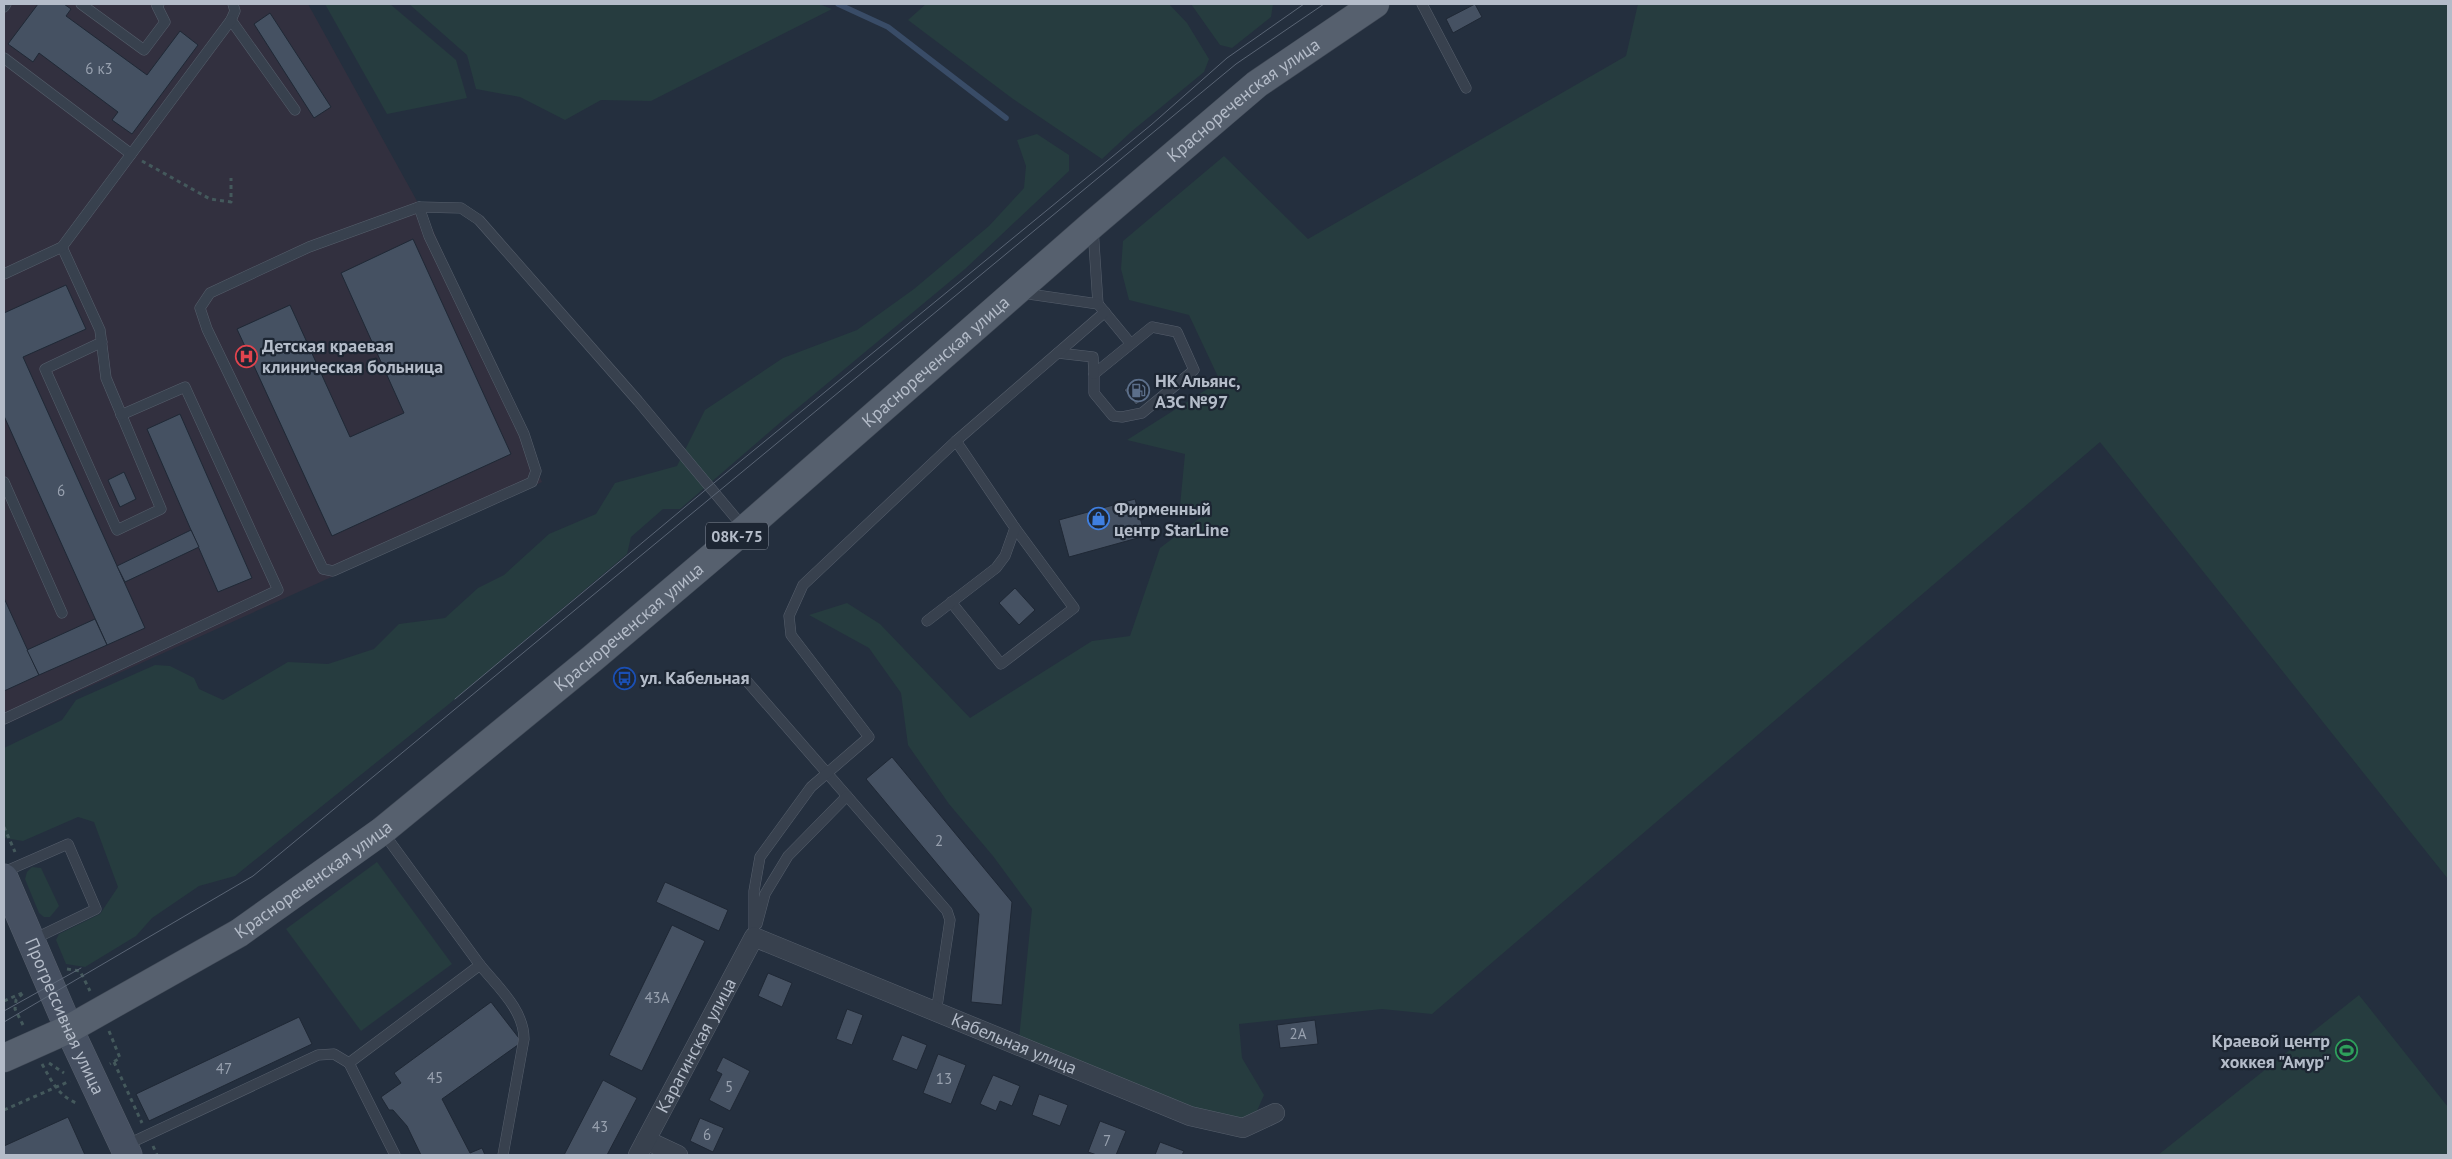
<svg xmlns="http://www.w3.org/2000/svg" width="2452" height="1159" font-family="'PT Sans',sans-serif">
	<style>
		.medical { fill: #32303f }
		.green { fill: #263c3f }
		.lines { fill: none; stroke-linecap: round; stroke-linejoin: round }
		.stream { stroke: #394c67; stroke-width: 5.5 }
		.building { fill: #455162; stroke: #1f2835 }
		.lane-casing { stroke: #565f6c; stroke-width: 11 }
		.street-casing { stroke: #565f6c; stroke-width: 20 }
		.secondary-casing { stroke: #565f6c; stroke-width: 29 }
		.primary-casing { stroke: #414a57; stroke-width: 29 }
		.path { stroke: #44595c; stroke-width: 3; stroke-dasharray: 4 4; stroke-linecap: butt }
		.lane { stroke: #38414e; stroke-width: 10 }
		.street { stroke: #38414e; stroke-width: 19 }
		.secondary { stroke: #465061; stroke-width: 28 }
		.primary { stroke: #56606e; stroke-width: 28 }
		.tram { stroke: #5a6575; stroke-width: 1 }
		.labels { text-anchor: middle; stroke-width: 4.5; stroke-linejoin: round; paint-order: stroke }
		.number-label { font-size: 15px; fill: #98a1af }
		.shield { fill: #1d2633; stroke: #878f9c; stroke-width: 1 }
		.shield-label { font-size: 16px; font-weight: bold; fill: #b4bcc9 }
		.street-label { font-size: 18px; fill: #b4bcc9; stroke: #1d2633 }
		.poi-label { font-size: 18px; font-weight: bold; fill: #b4bcc9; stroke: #1d2633; text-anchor: start }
	</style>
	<rect width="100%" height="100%" fill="#242f3e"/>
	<path class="medical" d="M4,4H308L433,230L542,482L4,725Z"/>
	<g class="green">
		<path d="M325,4H390L456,60L467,98L387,114Z"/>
		<path d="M409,4H819L832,9L651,101L601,100L565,120L520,97L476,89L467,55Z"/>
		<path d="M926,4H1169L1187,23L1209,59L1204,72L1132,131L1102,159L1013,99L908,20Z"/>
		<path d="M1191,4H1273L1271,17L1232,48L1220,45Z"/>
		<path d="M1638,4H2448V879L2100,442L1432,1014L1382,1009L1239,1024L1242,1058L1264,1095L1256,1113L1239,1120L1189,1109L1019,1039L1032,909L993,856L949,804L908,745L901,693L869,648L809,615L847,603L880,624L970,718L1092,641L1130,636L1160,548L1201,517L1180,506L1185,454L1127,440L1220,381L1189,315L1129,300L1121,269L1123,241L1224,156L1308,239L1626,56Z"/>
		<path d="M1037,134L1069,155V171L965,269L782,421L680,509H663L631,537L627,554L449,704L235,876L199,886L152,918L136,936L85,967L66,964L56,940L59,934L100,914L118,887L94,822L78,817L23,841L5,838L4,748L62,720L76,700L155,665L170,666L194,678L199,689L223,700L288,662L328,664L374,649L399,624L445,618L478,588L504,575L549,534L596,514L615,483L677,466L705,410L783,358L857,330L914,289L989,226L1024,188L1026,166L1017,140Z"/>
		<path d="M377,862L452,964L361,1031L286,929Z"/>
		<path d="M32,867L41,868L59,906L50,917H44L39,913L25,879L27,872Z"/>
		<path d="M2359,995L2448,1107V1155H2158Z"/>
	</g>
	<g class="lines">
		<path class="stream" d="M838,4L888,27L1006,118"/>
	</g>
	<g class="building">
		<path d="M38,4H64L71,9L66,16L147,75L180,31L198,45L132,134L112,120L118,112L39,53L33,62L8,44Z"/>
		<path d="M1475,4L1482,17L1453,33L1446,19Z"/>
		<path d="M270,13L331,107L314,118L254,24Z"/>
		<path d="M413,239L511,454L332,536L237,329L290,305L350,437L404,413L341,273Z"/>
		<path d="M66,285L86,329L23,357L145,628L107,645L4,416V313Z"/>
		<path d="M1138,378L1150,394L1136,405L1124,390Z"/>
		<path d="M180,414L252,578L218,592L147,429Z"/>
		<path d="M124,472L136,499L120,507L108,480Z"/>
		<path d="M1135,499L1145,536L1069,557L1059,520Z"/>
		<path d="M191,530L199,547L125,582L117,566Z"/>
		<path d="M1015,588L1035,610L1019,625L999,603Z"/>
		<path d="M4,598L39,675L4,691Z"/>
		<path d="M95,619L107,645L39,675L27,650Z"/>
		<path d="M892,757L1012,902L1002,1005L971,1002L979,914L866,779Z"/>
		<path d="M665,882L728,910L719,931L656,902Z"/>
		<path d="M672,925L705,941L642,1071L609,1055Z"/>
		<path d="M768,973L792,983L782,1007L758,996Z"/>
		<path d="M491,1002L522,1042L442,1099L470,1153L482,1148L485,1155H421L407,1126L393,1110H389L381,1097L401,1083L394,1073Z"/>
		<path d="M847,1009L863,1015L852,1045L836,1039Z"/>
		<path d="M299,1017L312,1044L149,1121L136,1094Z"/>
		<path d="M1315,1020L1318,1044L1280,1048L1277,1025Z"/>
		<path d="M902,1035L927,1045L917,1070L892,1060Z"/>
		<path d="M938,1054L966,1065L951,1104L923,1093Z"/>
		<path d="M723,1057L750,1071L730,1111L709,1100L722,1074L716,1071Z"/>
		<path d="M993,1075L1020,1086L1012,1106L1000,1101L996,1111L980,1104Z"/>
		<path d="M603,1080L637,1098L607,1155H564Z"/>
		<path d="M1039,1094L1068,1105L1060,1126L1032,1115Z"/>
		<path d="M68,1117L85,1155H4V1146Z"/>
		<path d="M700,1118L724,1128L713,1152L690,1141Z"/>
		<path d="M1100,1121L1126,1131L1116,1155H1097L1088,1152Z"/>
		<path d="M1160,1142L1184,1151L1182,1155H1155Z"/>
	</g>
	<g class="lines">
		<defs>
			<g id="lane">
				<path d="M81,4L144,50L165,22L157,6L159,4"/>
				<path d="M233,4L235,11L231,20L295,110"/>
				<path d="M1422,4L1466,88"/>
				<path d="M4,7L6,4"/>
				<path d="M4,58L131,154"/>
				<path d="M419,207L429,236L524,434L536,471L532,482L333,571L323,569L207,329L200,308L210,293L309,247Z"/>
				<path d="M419,207L461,208L479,220L638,401L744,528"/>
				<path d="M1093,228L1098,304"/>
				<path d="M62,247L100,330L106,378L161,509L117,530L45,369L102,342"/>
				<path d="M4,274L62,247L231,20"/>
				<path d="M1022,293L1098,304L1131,344L1094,374V393L1113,416L1122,417L1142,413L1194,370L1177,332L1152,327L1131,344"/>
				<path d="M1058,353L1093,357L1094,374"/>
				<path d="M4,482L62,613"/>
				<path d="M951,602L1001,664L1074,608L1015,528"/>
				<path d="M927,621L996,568L1005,556L1015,528L956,441"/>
				<path d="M745,679L847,796"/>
				<path d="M4,719L278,590L185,387L121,415"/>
				<path d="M382,831L480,965"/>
				<path d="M4,872L68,844L96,909L32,940"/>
				<path d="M757,924L765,894L788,856L847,796L947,911L950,920L936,1013"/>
				<path d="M754,937V891L760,857L811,787L869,737L791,635L789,616L803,585L956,441L1105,312"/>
				<path d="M124,1146L318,1055L334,1054L349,1063"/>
				<path d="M395,1155L349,1063L480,965C498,987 524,1010 524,1039L503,1155"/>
			</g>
			<g id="street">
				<path d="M646,1140L678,1155"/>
				<path id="s1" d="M638,1155L754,937L1190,1116L1243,1128L1275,1113"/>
			</g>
			<g id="secondary">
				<path id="s2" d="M4,878L69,1029L128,1155"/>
			</g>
			<g id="primary">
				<path id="s3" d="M4,1058L69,1029L239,933L382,831L593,658L745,529L1093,224L1257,84L1375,4"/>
			</g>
		</defs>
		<use href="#lane" class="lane-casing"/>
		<use href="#street" class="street-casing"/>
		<use href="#secondary" class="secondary-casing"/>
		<use href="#primary" class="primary-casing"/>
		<g class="path">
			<path d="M142,161L210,199L231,202V178"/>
			<path d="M4,827L15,852"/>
			<path d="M67,969L80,971L90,991"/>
			<path d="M4,1001L22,993"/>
			<path d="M23,1025L15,1009L16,1000L25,991"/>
			<path d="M109,1031L120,1058L110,1064"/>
			<path d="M114,1062L142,1123"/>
			<path d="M49,1063L64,1073"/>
			<path d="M42,1064C52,1082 59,1097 79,1104"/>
			<path d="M4,1110L70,1081"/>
			<path d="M153,1146L157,1155"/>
		</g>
		<use href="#lane" class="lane"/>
		<use href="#street" class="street"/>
		<use href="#secondary" class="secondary"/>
		<use href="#primary" class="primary"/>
		<g class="tram">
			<path d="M455,699L709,487L1151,125L1227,58L1304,4"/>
			<path d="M4,1011L81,968"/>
			<path d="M4,1022L253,876L1236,64L1324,4"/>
		</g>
	</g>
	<defs>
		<symbol id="hospital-ring" viewBox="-11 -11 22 22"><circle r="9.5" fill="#1d2633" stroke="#e0444e" stroke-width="1.5"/><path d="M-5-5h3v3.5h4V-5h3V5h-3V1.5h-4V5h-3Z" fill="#e0444e"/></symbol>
		<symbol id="fuel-ring" viewBox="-11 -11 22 22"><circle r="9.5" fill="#1d2633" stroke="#5c6f8a" stroke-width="1.5"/><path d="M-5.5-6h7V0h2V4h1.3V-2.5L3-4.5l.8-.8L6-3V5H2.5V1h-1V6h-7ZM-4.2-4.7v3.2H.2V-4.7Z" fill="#5c6f8a"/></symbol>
		<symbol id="shop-ring" viewBox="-11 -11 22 22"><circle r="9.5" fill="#1d2633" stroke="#3f7fe0" stroke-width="1.5"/><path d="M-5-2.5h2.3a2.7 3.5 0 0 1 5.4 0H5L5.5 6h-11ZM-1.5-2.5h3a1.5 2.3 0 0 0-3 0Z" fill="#3f7fe0"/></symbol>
		<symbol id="bus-ring" viewBox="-11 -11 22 22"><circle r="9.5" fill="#1d2633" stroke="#1a4fb4" stroke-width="1.5"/><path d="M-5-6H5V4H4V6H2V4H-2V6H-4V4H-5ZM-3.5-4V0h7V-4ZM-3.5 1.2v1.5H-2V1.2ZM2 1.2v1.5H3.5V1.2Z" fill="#1a4fb4"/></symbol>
		<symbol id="stadium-ring" viewBox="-11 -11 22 22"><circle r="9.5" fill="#1d2633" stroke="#2e9e5b" stroke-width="1.5"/><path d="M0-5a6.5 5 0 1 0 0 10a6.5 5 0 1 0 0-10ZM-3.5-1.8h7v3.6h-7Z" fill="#2e9e5b"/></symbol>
	</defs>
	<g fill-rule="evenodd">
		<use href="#hospital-ring" x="234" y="344" width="25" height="25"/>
		<use href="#fuel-ring" x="1126" y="378" width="25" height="25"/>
		<use href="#shop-ring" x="1086" y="506" width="25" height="25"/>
		<use href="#bus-ring" x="612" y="666" width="25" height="25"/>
		<use href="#stadium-ring" x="2334" y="1038" width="25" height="25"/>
	</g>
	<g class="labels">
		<g class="number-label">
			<text x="99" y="74">6 к3</text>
			<text x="61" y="496">6</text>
			<text x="939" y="846">2</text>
			<text x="657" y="1003">43А</text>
			<text x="1298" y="1039">2А</text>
			<text x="224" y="1074">47</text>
			<text x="435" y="1083">45</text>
			<text x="944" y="1084">13</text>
			<text x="729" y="1092">5</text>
			<text x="600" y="1132">43</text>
			<text x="707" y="1140">6</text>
			<text x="1107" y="1146">7</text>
		</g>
		<rect class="shield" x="706" y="522.5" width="62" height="27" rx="4"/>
		<g class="shield-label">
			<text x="737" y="542">08К-75</text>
		</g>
		<g class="street-label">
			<text dy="6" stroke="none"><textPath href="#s3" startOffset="1572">Краснореченская улица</textPath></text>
			<text dy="6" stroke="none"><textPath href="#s3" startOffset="1168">Краснореченская улица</textPath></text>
			<text dy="6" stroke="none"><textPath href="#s3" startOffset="762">Краснореченская улица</textPath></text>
			<text dy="6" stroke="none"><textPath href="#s3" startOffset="358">Краснореченская улица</textPath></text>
			<text dy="6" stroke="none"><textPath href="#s2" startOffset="151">Прогрессивная улица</textPath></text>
			<text dy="6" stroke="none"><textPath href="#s1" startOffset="528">Кабельная улица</textPath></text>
			<text dy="6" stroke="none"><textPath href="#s1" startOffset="124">Карагинская улица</textPath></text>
		</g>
		<g class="poi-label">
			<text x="262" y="352">Детская краевая<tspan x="262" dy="21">клиническая больница</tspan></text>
			<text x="1155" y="387">НК Альянс,<tspan x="1155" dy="21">АЗС №97</tspan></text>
			<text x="1114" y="515">Фирменный<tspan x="1114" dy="21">центр StarLine</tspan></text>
			<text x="640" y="684">ул. Кабельная</text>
			<text x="2330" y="1047" text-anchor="end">Краевой центр<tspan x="2330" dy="21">хоккея "Амур"</tspan></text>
		</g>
	</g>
	<rect width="2452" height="1159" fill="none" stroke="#b4bcc9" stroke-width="10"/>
</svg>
